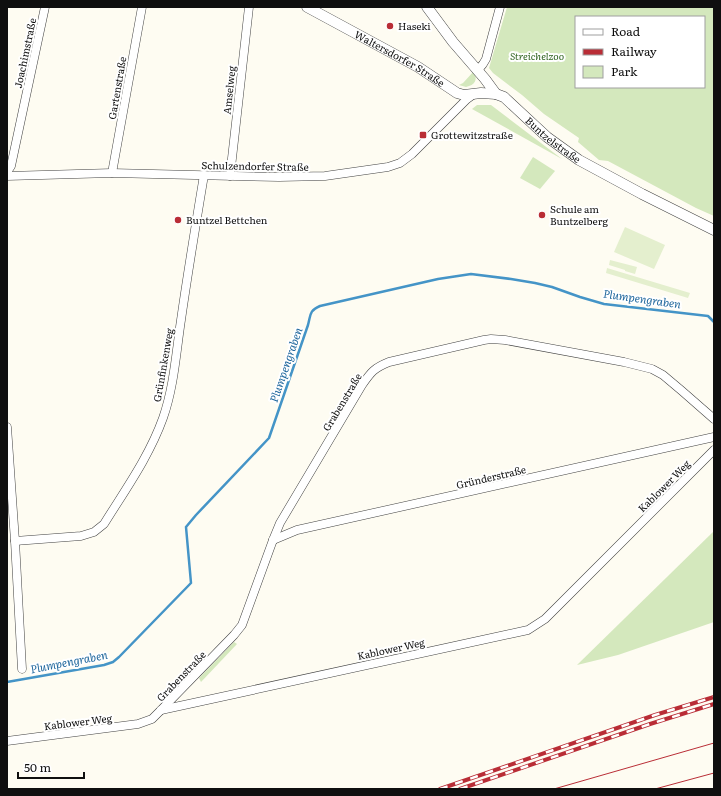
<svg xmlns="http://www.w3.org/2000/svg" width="721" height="796" font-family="Literata,serif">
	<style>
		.green { fill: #d4e8bd; fill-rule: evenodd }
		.pitch { fill: #e4efce }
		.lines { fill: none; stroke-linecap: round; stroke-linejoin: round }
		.stream { stroke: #4494c7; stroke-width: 2.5 }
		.minor-casing { stroke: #424242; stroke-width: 9 }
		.tertiary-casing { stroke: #424242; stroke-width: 11 }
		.minor { stroke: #fff; stroke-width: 8 }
		.tertiary { stroke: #fff; stroke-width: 10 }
		.tram { stroke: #b92d36; stroke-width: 1 }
		.rail-casing { stroke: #b92d36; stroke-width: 4 }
		.rail { stroke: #fff; stroke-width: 2.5; stroke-dasharray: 8; stroke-linecap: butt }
		.poi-dot { fill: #b92d36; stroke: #fff; stroke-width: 1.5 }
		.labels { text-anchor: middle; stroke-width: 4; stroke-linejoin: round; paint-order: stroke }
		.poi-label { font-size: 10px; fill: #0f0f0f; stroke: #fff; text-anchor: start }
		.street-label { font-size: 10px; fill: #0f0f0f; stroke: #fff }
		.park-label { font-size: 10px; font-style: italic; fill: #316422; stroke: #fff }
		.water-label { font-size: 11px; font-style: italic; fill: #1e669c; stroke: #fff }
	</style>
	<rect width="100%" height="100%" fill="#fefcf2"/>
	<g class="green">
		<path d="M507,7H714V216L696,208L608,161L599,160L578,142L579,138L544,114L522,95L493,73L489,68ZM576,17H704V87H576Z"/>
		<path d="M474,71C478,80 475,85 466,87L459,85L463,83Z"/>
		<path d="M477,105H491L562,159L472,109Z"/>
		<path d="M533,157L555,171L540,189L520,178Z"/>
		<path d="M714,531V622L618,655L577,665Z"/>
		<path d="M234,642L237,644L201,682L199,678Z"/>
	</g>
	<g class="pitch">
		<path d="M625,227L665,245L654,269L614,252Z"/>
		<path d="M610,260L637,267L635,274L625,271V270L609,265Z"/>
		<path d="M607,268L690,293L688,298L606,273Z"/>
	</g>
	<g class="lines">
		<path class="stream" d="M7,682L104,665L113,662L119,657L191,583L186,527L196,515L269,438L308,325C311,314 309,311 320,306L438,279L471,274L511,279L535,283L552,287L580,297L604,304L708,316L714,322"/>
		<defs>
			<g id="minor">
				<path d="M478,70L483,64L486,59L500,7"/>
				<path d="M7,172L11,166L45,7"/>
				<path d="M112,173L142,7"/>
				<path d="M7,176L112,173L279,177L325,176L388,167L400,163L412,154L467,99L474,94"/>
				<path d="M230,176L249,7"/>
				<path d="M7,427L15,541L22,669"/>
				<path d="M273,540L297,530L714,437"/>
				<path d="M15,541L81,536L94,532L104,524C125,490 149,457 163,418C174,387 176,353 181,320C188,271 196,223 204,175"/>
				<path d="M161,710L528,630L545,619L714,450"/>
				<path d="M7,741L138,724L152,719L161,710L234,635L242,625L273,540L280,523L362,385C371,372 374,368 389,362L484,340L491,339L505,340L624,362L652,369L663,375L682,391L714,419"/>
			</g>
			<g id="tertiary">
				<path id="s1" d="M307,7L418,67L457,93L464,95L481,93L496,94"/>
				<path id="s2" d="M427,7L453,42L485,79L496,94L504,97L547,137L579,160L642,194L714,230"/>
			</g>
		</defs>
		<use href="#minor" class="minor-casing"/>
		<use href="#tertiary" class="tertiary-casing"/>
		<use href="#minor" class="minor"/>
		<use href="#tertiary" class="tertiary"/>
		<g class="tram">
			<path d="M554,789L714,743"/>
			<path d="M655,789L714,773"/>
		</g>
		<defs>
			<g id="rail">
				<path d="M440,789L655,715L714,697"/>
				<path d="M460,789L650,724L714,704"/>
			</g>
		</defs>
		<use href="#rail" class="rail-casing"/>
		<use href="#rail" class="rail"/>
	</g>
	<g class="poi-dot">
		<circle cx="390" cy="26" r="4"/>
		<rect x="419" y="131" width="8" height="8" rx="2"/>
		<circle cx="542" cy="215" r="4"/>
		<circle cx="178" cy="220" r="4"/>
	</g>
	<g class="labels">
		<g class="poi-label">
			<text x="398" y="30">Haseki</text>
			<text x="431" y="139">Grottewitzstraße</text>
			<text x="550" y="213">Schule am<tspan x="550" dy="12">Buntzelberg</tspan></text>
			<text x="186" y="224">Buntzel Bettchen</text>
		</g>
		<g class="street-label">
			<text transform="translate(25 53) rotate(-78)" y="4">Joachimstraße</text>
			<text dy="4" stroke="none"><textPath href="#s1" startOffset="106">Waltersdorfer Straße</textPath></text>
			<text transform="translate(117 88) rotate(-80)" y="4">Gartenstraße</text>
			<text transform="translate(229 90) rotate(-84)" y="4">Amselweg</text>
			<text dy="4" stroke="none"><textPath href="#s2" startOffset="185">Buntzelstraße</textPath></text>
			<text transform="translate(255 166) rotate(1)" y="4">Schulzendorfer Straße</text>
			<text transform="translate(163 365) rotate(-80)" y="4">Grünfinkenweg</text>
			<text transform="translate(342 402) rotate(-59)" y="4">Grabenstraße</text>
			<text transform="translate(491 477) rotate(-13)" y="4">Gründerstraße</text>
			<text transform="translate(664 486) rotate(-45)" y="4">Kablower Weg</text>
			<text transform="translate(391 649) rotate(-12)" y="4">Kablower Weg</text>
			<text transform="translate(181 676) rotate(-46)" y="4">Grabenstraße</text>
			<text transform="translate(78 722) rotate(-7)" y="4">Kablower Weg</text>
		</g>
		<g class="park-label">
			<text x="537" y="60">Streichelzoo</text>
		</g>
		<g class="water-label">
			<text transform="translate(642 299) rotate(8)" y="4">Plumpengraben</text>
			<text transform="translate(286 365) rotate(-71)" y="4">Plumpengraben</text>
			<text transform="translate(69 662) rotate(-11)" y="4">Plumpengraben</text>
		</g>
	</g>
	<rect width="721" height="796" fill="none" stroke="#0f0f0f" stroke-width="16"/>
	<rect x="575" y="16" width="130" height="72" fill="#ffffff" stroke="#9f9f9f"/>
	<rect x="583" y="29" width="20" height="6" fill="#ffffff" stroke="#9f9f9f"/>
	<text x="611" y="36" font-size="12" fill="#0f0f0f">Road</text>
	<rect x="583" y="49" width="20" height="6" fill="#b92d36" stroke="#9f9f9f"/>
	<text x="611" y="56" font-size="12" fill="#0f0f0f">Railway</text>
	<rect x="583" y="66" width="20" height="12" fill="#d4e8bd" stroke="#9f9f9f"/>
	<text x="611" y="76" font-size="12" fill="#0f0f0f">Park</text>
	<path d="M18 772v6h66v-6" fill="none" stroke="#0f0f0f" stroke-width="2"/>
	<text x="24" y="772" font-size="12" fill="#0f0f0f" stroke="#ffffff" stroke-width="3" paint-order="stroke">50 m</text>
</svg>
